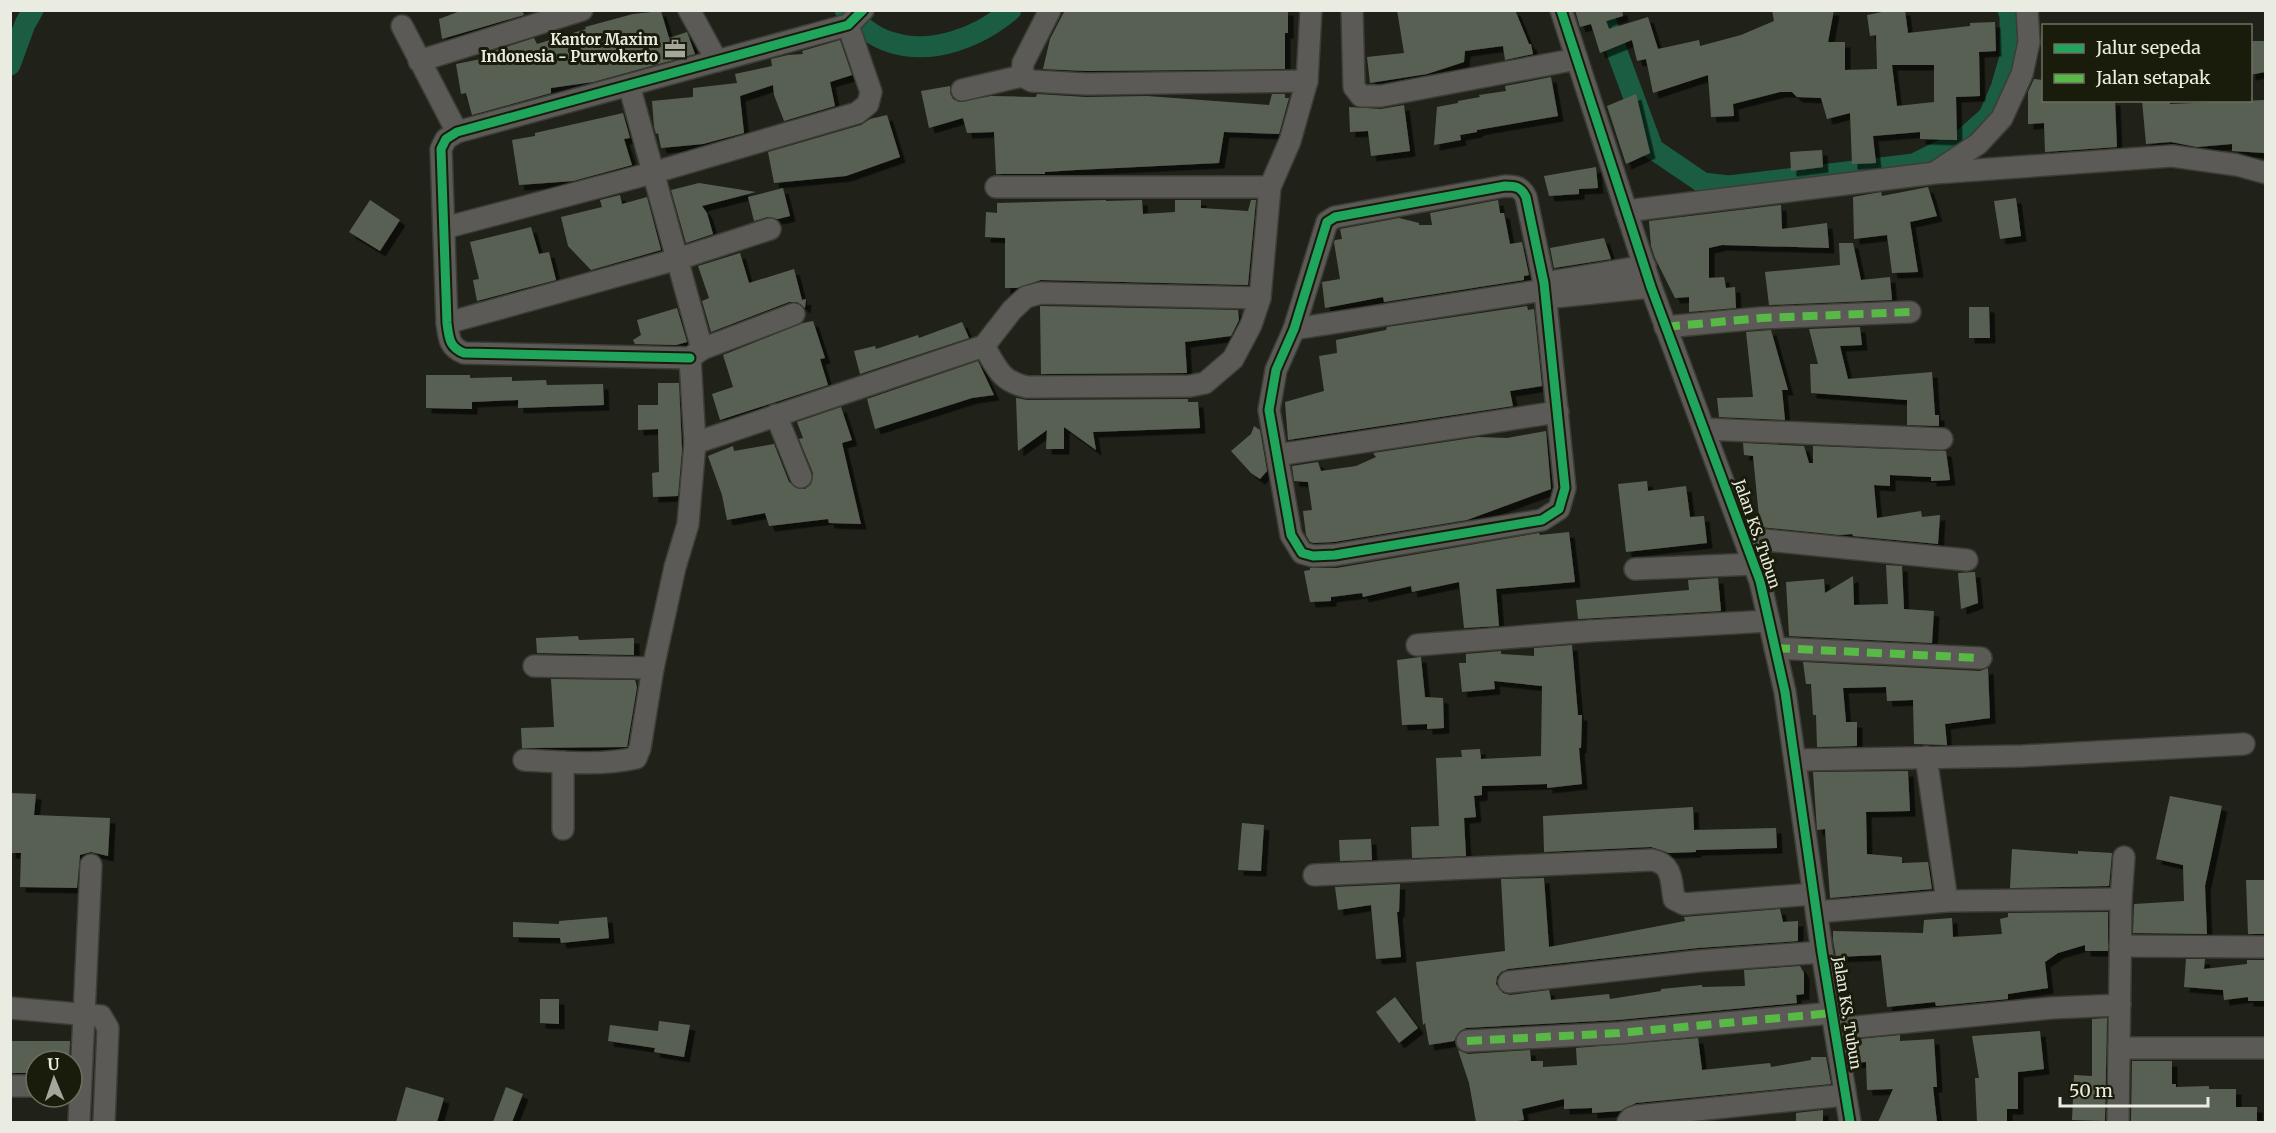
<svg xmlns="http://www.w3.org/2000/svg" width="2276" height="1133" font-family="Merriweather,serif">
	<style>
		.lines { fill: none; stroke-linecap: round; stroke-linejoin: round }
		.canal { stroke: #1a5d42; stroke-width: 21 }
		.building { fill: #596153; fill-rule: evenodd; filter: url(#shadow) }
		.minor-casing { stroke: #3c3d35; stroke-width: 24 }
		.minor { stroke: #5b5a57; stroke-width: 21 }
		.quiet { stroke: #58b947; stroke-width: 8; stroke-dasharray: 15 8; stroke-linecap: butt }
		.cycleway-casing { stroke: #1a1c0b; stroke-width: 13 }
		.cycleway { stroke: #20a55d; stroke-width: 9 }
		.labels { text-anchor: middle; stroke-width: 6; stroke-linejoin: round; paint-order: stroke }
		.poi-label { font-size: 15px; font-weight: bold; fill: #ebece1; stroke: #1a1c0b; text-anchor: end }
		.street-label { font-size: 15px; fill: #ebece1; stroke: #1a1c0b }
	</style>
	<defs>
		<filter id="shadow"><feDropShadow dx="5.5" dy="5.5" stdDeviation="0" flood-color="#0009"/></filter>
	</defs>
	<rect width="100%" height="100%" fill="#202118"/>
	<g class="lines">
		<g class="canal">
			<path d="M845,10C857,23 873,37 890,42C932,56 979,37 1011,10"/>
			<path d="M1606,22L1653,149L1703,183L1729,186L1914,164L1962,140L1989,116L2001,88L2010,57V16L2008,10"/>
			<path d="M10,65L25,24L33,10"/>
		</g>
	</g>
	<g class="building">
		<path d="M463,10H522L524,15L442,39L439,19Z"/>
		<path d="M1065,10H1288V33H1285V69L1086,71L1043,69L1050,39Z"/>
		<path d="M1397,10H1515L1529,44H1531L1533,54L1505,60L1503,46L1465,51L1464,62L1427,74L1370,83L1367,57L1404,53Z"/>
		<path d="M1575,10H1622L1623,16L1606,21L1609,29L1648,17L1658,49L1699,40L1700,46L1741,35L1774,21L1772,10H1834L1828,42H1845V70L1877,69L1876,35L1870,36L1867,15L1892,10H1905L1908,33L1970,26V23L1995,22L1996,51L1979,52L1980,96L1956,97L1957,140L1920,139V132L1873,136L1876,163L1852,164L1850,113L1827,119L1821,98L1797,97L1792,92H1780L1733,104L1734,116L1711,117L1708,75L1653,93L1646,59L1637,61L1632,40L1600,53L1591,24L1580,27ZM1892,65H1934V102L1897,106Z"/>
		<path d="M661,11L669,38L687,32L695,54L593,82L551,88V93L472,115L466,93L461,94L456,64L491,57L490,52L534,38L537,44L586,29L585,27L633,14Z"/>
		<path d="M840,40L852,75L830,82L835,106L784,121L774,95L773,85L740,96L744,133L703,144L661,148L658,133L656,134L654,127L652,101L693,97V88L737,83L735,74L772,66L771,59L788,55L803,54L802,51Z"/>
		<path d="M2250,41H2265V72L2250,75Z"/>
		<path d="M1551,77L1558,116L1477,130V132L1460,135L1461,140L1434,145L1437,107L1458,103V101L1480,97L1479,95L1506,91L1505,86Z"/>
		<path d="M2034,79L2043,80V100H2115L2117,147L2045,152L2044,123L2028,124V92Z"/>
		<path d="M950,86V93L953,99L959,102L991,96L1036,97L1037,94L1086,97L1147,96L1269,105L1272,94H1285V98H1289L1279,134L1224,132L1219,163L1076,170L1045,172V174H996L994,132L967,133L963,118L929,128L921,91Z"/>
		<path d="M1636,94L1650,153L1626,164L1607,106Z"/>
		<path d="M2142,100H2169L2170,104L2265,100V153L2232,151V144L2197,147L2171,142L2146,144Z"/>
		<path d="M1404,105L1410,151L1371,156L1368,131L1350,132L1349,107L1381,109Z"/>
		<path d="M623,113L630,138L624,139L632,165L573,181L519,185L512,140L535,136V133Z"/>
		<path d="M887,115L900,157L846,176L774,183L768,152L861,125L870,119Z"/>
		<path d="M1822,150L1823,167L1791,171L1790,152Z"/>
		<path d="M1596,167L1598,188L1579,189V194L1549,196L1544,176Z"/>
		<path d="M699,183L756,192L702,206L707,213L713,234L686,243L671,190Z"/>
		<path d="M1928,187L1937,216L1910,222L1918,272L1892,273L1887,235L1854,239L1853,197L1881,192L1882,196Z"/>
		<path d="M783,188L790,216L778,219L767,217L754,221L748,197Z"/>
		<path d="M620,195L622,204L647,197L661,250L591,270L568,246L561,217L602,207L600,200Z"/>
		<path d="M2016,198L2021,236L2000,239L1994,201Z"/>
		<path d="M370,200L400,220L380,251L349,232Z"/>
		<path d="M1106,200V201L1142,200L1143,214L1175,212V200H1201V208L1248,211L1251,200H1256L1248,285L1041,280L1017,288H1005V238L985,237L986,212L997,213V203Z"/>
		<path d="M1498,200L1500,213H1504L1510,244L1522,242L1529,275L1524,276V280L1384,302L1383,297L1325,308L1322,282L1340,279L1334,242L1335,240L1342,239L1340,229L1399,218L1419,223V225H1432L1430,213Z"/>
		<path d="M1781,205L1782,229L1827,223L1829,248L1722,245L1709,248V278L1724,277L1726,288L1735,287L1736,308L1689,312V297L1675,298L1655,258L1651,246L1649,221Z"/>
		<path d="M531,227L539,254L549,252L556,280L477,301L473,280L479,279L470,242Z"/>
		<path d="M1604,238L1611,259L1554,268L1550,248Z"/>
		<path d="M1839,243H1853L1861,280L1890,277L1892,300L1769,305L1765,272L1840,265Z"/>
		<path d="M740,253L749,283L794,269L802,300L806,299L805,308L797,302H789L711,332L702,301L709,298L698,266Z"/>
		<path d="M1040,306L1238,310L1239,320L1231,336L1185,342L1187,373L1041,374Z"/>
		<path d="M1527,306L1528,310L1534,309L1542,386L1510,391L1513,406L1288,440L1285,402L1324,391L1319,356L1337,353L1336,340L1386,330L1387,327Z"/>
		<path d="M1969,307H1989L1990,338H1969Z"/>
		<path d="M677,308L687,342L676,345L635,344L633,340L641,335L637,320Z"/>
		<path d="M813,321L825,358L820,359L828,385L720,420L712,394L733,387L723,355L803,323Z"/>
		<path d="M962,322L969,338L860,374L854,351L875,346L876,349L918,335L919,338Z"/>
		<path d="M1860,327L1862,345L1840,346L1848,379L1932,372L1935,415H1939V426L1907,425V400L1811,393L1810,364H1818L1809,329Z"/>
		<path d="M1771,330L1788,390H1782L1785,420L1719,417L1717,398L1753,397L1746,332Z"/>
		<path d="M978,361L994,395L972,398L875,429L867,399Z"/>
		<path d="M426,375H470V378L512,377V381L546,380L547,385L603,384L604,405L518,408V400L472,402V409L426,408Z"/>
		<path d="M658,383H679L682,450L678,496L653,497L652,473L659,472L658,429L638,430V405H658Z"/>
		<path d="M1016,398L1027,400L1188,399V402H1198L1200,428L1093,432L1096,450L1064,427V449H1046L1047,430L1018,451Z"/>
		<path d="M841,407L852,440L842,443L861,524L829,523L828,519L769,526L765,513L727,520L722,495L708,456L733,446L734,451L774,444L789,482L799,489H805L811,484L813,473L799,439L803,438L797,422Z"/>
		<path d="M1254,426L1260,430L1267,471L1260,479L1251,473L1231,451L1251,434Z"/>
		<path d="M1546,431L1551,489L1467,520L1334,542L1314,543L1310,542L1306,535L1303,511L1312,510L1308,482L1294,481L1292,466L1318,462L1321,471L1356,466L1376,457L1373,453L1478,437L1507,438Z"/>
		<path d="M1743,443L1804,446L1809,463H1813V446L1946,451L1950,480L1931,481V477L1890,475V486L1874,485L1877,518L1921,511L1922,517L1940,515L1938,544L1853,536L1852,534L1840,535L1760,527L1753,456L1744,455Z"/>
		<path d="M1647,481L1648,491L1686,486L1690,517L1704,516L1707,543L1626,552L1618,484Z"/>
		<path d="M1569,532L1575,582L1496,589L1499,626L1464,628L1459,582L1412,592L1411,586L1363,597L1362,593L1331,597V601L1310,602L1304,571L1310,570V568H1337L1539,533L1540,535Z"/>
		<path d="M1886,565L1902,566L1904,609L1934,611L1932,643L1789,636L1786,582L1824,579L1825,593L1853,576L1854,605L1888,604Z"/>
		<path d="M1975,572L1978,603L1961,609L1958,573Z"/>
		<path d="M1718,578L1721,611L1578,619L1576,600L1689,590L1688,580Z"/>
		<path d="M578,636L579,640L634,638V655L537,653L536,638Z"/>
		<path d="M1572,645L1578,715H1582L1581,748H1579L1582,784L1547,788V784L1482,786V795L1474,796L1476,817L1464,818L1466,856L1412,858L1411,827L1439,826L1436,758L1462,757L1461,750L1480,749L1481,759L1541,756L1542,686L1494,681L1495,689L1462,692L1459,663H1466V654L1501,651V654L1534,656V648Z"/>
		<path d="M1421,657L1425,697L1443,698L1444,728L1427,729V724L1402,725L1397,660Z"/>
		<path d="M1803,662L1980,671L1988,668L1990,718L1945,724L1947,745L1914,744L1913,700L1887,701L1886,687L1843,688L1846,722H1857V746L1817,747L1816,715H1813L1811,684H1806Z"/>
		<path d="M551,679L635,680L637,687L627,747L522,748L521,728L554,727Z"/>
		<path d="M1908,771L1910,811L1866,812L1867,854L1902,857V863L1928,862L1932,889L1830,898L1825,829L1817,830L1813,772Z"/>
		<path d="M10,793L36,794L34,815L110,818L108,856L91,852L80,855L77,888L20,887L21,853H10Z"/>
		<path d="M2170,796L2222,806L2205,886L2207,934L2133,933L2134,904L2184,901L2183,865L2156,859Z"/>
		<path d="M1693,807L1694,830L1776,828L1777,848L1696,850V852L1669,853L1651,847L1544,852L1543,816Z"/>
		<path d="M1242,823L1264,825L1261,871L1238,870Z"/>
		<path d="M1371,839L1372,860L1340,861L1339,840Z"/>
		<path d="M2012,849L2078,854V851L2112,853L2109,886L2010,888Z"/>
		<path d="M1544,878L1549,947L1685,921L1684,917L1780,909L1783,922L1798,921V941L1698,948L1508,969L1501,972L1497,977L1496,984L1503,993L1510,995L1549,990L1551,1000L1609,994L1610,999L1661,991V989L1702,985V987L1745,986L1744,970L1800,966L1804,973V994L1796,995L1797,1003L1618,1020L1466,1028L1460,1031L1454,1041L1429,1045L1425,1023L1423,1025L1416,962L1505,951L1501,879Z"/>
		<path d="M2246,880H2265V934H2248Z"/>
		<path d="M1400,884L1399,912H1397L1401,957L1376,959L1371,905L1338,910L1335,887Z"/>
		<path d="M2108,912V951H2085V945L2058,953L2045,962L2048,988L2008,994V999L1936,1006L1935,1002L1887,1007L1881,955L1836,957L1833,940V931L1923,933L1924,920L1952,918L1953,937L2002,934L2000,919L2008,917V913Z"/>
		<path d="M607,917L609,938L561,943L560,938L513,937V922L559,924V921Z"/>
		<path d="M2186,959H2205L2204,969L2247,964V960H2265V1001H2248V997L2224,1000L2223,990L2184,987Z"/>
		<path d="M1395,997L1418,1028L1399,1043L1376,1012Z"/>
		<path d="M540,999H559V1024L540,1023Z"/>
		<path d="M2107,1018L2105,1121L2072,1120L2074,1075L2092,1076V1019Z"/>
		<path d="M659,1021L690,1025L684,1057L654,1052L655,1048L608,1041L610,1025L658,1031Z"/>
		<path d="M2040,1031L2044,1069L2018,1072V1109H2007V1121L1977,1122L1975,1078H1979L1972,1036Z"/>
		<path d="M1900,1035V1041L1934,1039L1937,1087H1933L1937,1122H1878L1893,1089L1867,1090L1866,1062L1853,1063L1849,1040Z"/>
		<path d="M1698,1038L1702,1070L1770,1063L1771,1067L1811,1060V1057H1826L1831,1084L1636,1103L1620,1111L1592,1113V1108L1564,1109V1099L1522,1109L1524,1120L1510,1122H1476L1469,1083L1458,1050L1468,1054L1530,1050L1531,1061H1543V1067L1577,1065L1576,1048Z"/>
		<path d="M10,1041H70L69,1061H36V1073H10Z"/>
		<path d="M2132,1061H2172V1084H2176V1087L2209,1086V1089H2236V1107H2257V1122H2131Z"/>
		<path d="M406,1087L444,1098L437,1122H396Z"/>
		<path d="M506,1087L523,1094L512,1122H493Z"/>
		<path d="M1823,1110V1122H1796V1113Z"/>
	</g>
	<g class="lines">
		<defs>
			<g id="minor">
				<path d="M689,10L717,61"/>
				<path d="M1352,10L1354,87L1361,96H1381L1577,59"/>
				<path d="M1561,10L1651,287L1760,581L1785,692L1822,952L1850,1122"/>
				<path d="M402,26L457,132"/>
				<path d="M419,61L582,10"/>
				<path d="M1022,76L1023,63L1050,10"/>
				<path d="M962,90L1022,76L1032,81L1086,84L1307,81"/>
				<path d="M1937,171L1978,144L2002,118L2022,74L2029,42L2027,10"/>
				<path d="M1505,186C1516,186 1521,187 1526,197L1544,283L1565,488L1559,509L1542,520L1335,555L1313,556L1302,553L1291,535L1269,410L1276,370L1294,329L1327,222L1335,217Z"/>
				<path d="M996,187H1270"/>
				<path d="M1626,211L1935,173L2172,156L2237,165L2266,173"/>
				<path d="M444,228L652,173L857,113L868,104L871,92L848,25"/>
				<path d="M1544,283L1645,266"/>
				<path d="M1545,298L1651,287"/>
				<path d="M447,323L678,259L770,229"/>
				<path d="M1665,327L1761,318L1910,312"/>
				<path d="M1294,329L1544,290"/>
				<path d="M984,346C997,368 1000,381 1027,387L1190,386L1205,383L1233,359L1251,325L1260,298L1270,187L1290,141L1307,81L1311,10"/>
				<path d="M702,349L794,314"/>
				<path d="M690,358L464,353C449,347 449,338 447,323L441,149L446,139L457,132L848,25L863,10"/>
				<path d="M776,415L801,477"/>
				<path d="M1704,429L1942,439"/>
				<path d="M695,443L984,346L1012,310L1026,297L1041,293L1260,298"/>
				<path d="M1277,455L1558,412"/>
				<path d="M1745,538L1967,560"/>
				<path d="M1635,569L1755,564"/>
				<path d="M1417,645L1590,631L1769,621"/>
				<path d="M1775,648L1981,658"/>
				<path d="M534,666L653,668"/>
				<path d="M1926,757L1947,901"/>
				<path d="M524,760C560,762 601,766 636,758L640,748L653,668L675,567L688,524L695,443L690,358L702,349L629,85"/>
				<path d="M1795,760L2022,756L2244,744"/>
				<path d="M563,829V762"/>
				<path d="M1314,875L1652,860C1673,864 1671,881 1674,899L1684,904L1814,894"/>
				<path d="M1817,912L1947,901L2121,899"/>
				<path d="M2120,946L2266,947"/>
				<path d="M1509,982L1699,961L1822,952"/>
				<path d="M10,1008L101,1016L108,1028L104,1122"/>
				<path d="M1835,1029L2051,1008L2120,1005"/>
				<path d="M1467,1041L1619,1033L1832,1013"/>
				<path d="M2119,1048H2266"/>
				<path d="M10,1086H36"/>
				<path d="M79,1122L91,865"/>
				<path d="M1628,1122L1631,1118L1637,1116L1845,1095"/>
				<path d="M2118,1122L2121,899L2124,857"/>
			</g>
		</defs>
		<use href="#minor" class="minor-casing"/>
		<use href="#minor" class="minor"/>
		<g class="quiet">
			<path d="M1665,327L1761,318L1910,312"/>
			<path d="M1775,648L1981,658"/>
			<path d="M1467,1041L1619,1033L1832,1013"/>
		</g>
		<defs>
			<g id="cycleway">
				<path d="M1561,10L1651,287L1760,581L1785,692L1822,952L1850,1122"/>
				<path d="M1505,186C1516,186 1521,187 1526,197L1544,283L1565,488L1559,509L1542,520L1335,555L1313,556L1302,553L1291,535L1269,410L1276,370L1294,329L1327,222L1335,217Z"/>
				<path d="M690,358L464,353C449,347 449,338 447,323L441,149L446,139L457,132L848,25L863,10"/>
			</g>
		</defs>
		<use href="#cycleway" class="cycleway-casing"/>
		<use href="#cycleway" class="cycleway"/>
	</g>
	<defs>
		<symbol id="office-bare" viewBox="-9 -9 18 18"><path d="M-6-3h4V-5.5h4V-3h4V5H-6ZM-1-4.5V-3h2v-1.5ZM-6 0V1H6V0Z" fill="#a4a59b" stroke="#1a1c0b" stroke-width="2.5" paint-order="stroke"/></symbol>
	</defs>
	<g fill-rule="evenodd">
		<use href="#office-bare" x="660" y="34" width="30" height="30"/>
	</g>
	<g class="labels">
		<g class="poi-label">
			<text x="658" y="45">Kantor Maxim<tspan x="658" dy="17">Indonesia - Purwokerto</tspan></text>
		</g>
		<g class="street-label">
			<text transform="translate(1757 534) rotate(71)" y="5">Jalan KS. Tubun</text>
			<text transform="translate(1847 1013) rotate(81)" y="5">Jalan KS. Tubun</text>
		</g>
	</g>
	<rect width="2276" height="1133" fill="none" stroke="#ebece1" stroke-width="24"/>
	<rect x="2042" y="24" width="210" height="78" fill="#1a1c0b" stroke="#6e6f61" stroke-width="1.5"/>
	<rect x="2054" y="44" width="30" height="9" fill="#20a55d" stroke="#6e6f61" stroke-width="1.5"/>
	<text x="2096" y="54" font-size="18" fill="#ebece1">Jalur sepeda</text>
	<rect x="2054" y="74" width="30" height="9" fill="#58b947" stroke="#6e6f61" stroke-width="1.5"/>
	<text x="2096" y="84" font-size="18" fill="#ebece1">Jalan setapak</text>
	<g transform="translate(54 1079) rotate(358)"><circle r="28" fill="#1a1c0b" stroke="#6e6f61" stroke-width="1.5"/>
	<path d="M0-4.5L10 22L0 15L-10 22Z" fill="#a4a59b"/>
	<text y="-9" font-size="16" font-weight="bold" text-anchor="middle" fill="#ebece1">U</text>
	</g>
	<path d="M2060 1097v9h148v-9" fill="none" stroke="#ebece1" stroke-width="3"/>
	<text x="2069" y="1097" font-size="18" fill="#ebece1" stroke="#1a1c0b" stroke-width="4.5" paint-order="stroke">50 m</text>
</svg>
